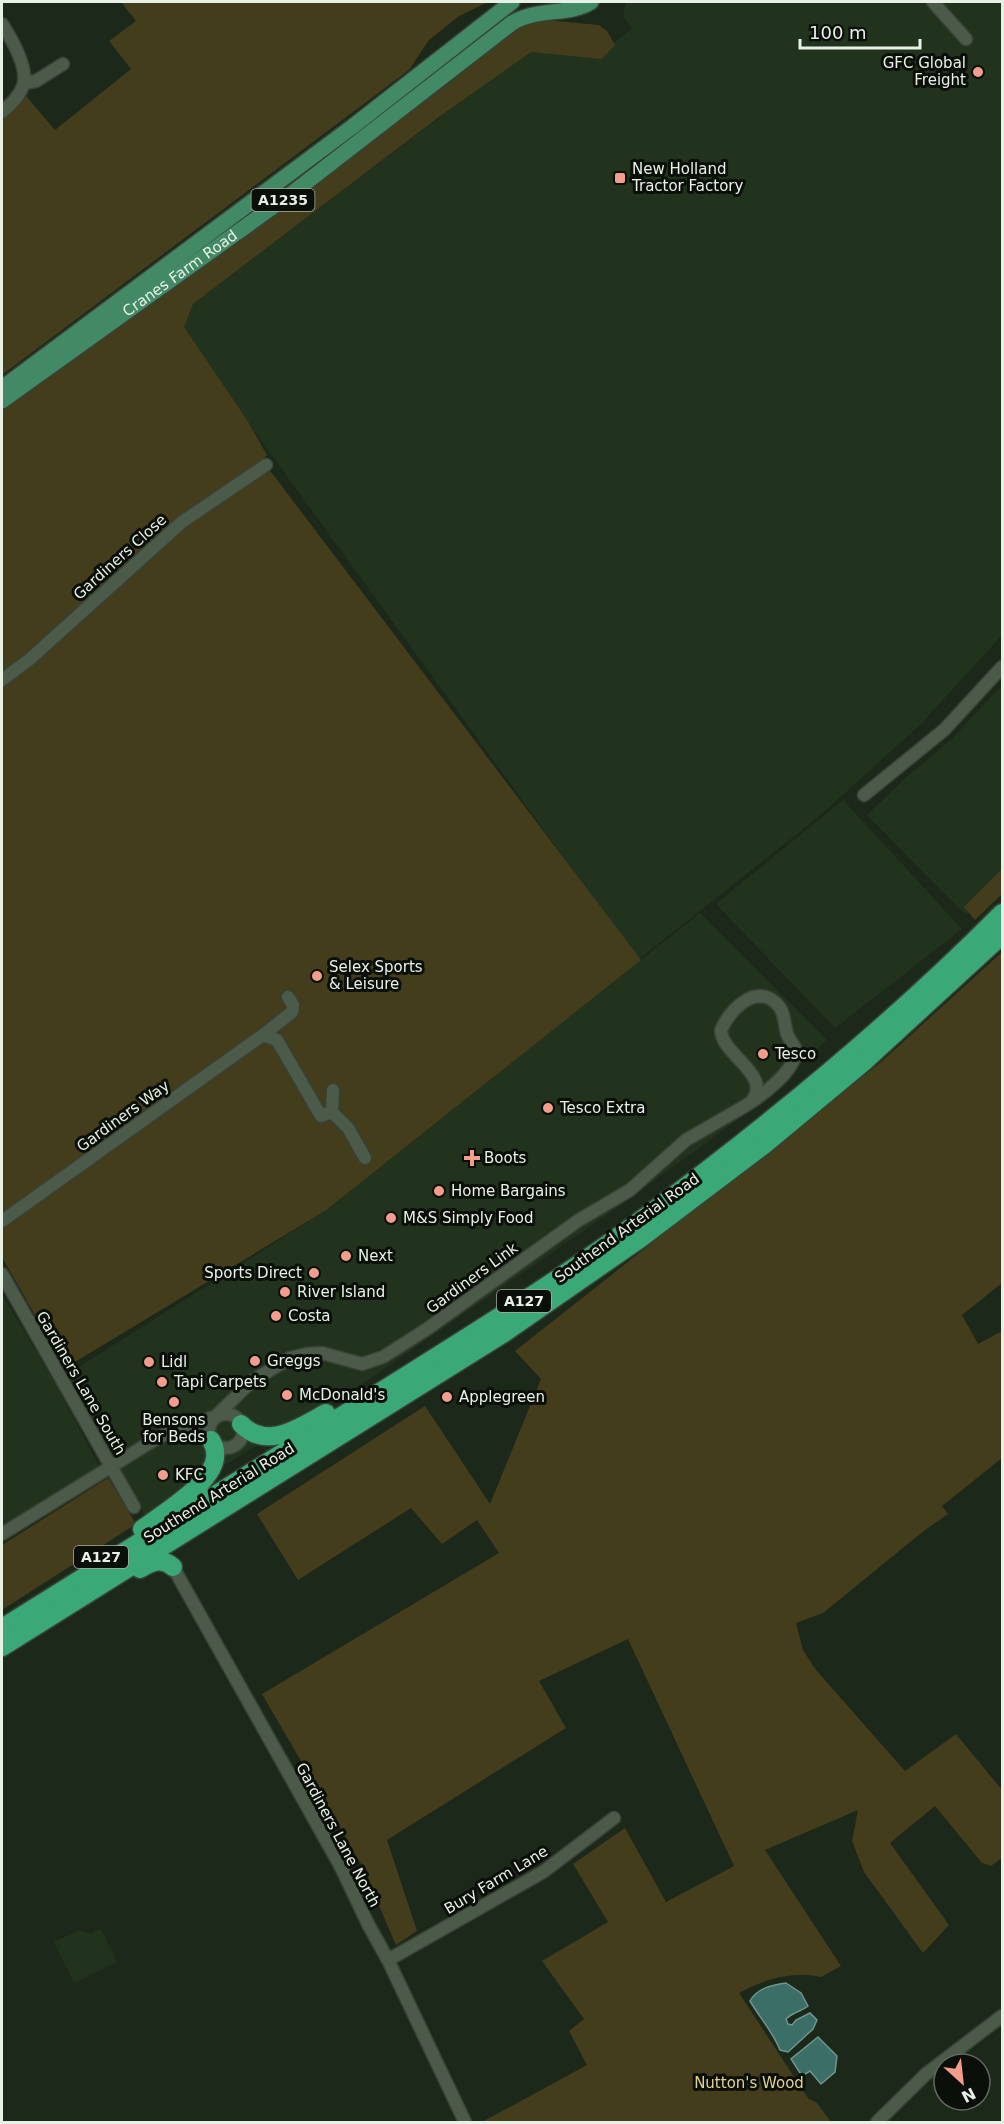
<svg xmlns="http://www.w3.org/2000/svg" width="1004" height="2124" font-family="'DejaVu Sans',sans-serif">
	<style>
		.built { fill: #22331d }
		.green { fill: #443d1c }
		.water { fill: #3b6e66; stroke: #6f958c; stroke-width: 1.5 }
		.lines { fill: none; stroke-linecap: round; stroke-linejoin: round }
		.minor-casing { stroke: #384236; stroke-width: 15 }
		.major-casing { stroke: #384236; stroke-width: 18 }
		.highway-casing { stroke: #384236; stroke-width: 21 }
		.minor { stroke: #4c5a49; stroke-width: 12 }
		.major { stroke: #428965; stroke-width: 15 }
		.highway { stroke: #3ba877; stroke-width: 18 }
		.poi-dot { fill: #f49d8c; stroke: #0a0f09; stroke-width: 2 }
		.labels { text-anchor: middle; stroke-width: 6; stroke-linejoin: round; paint-order: stroke }
		.shield { fill: #0a0f09; stroke: #a5ada4; stroke-width: 1.5 }
		.shield-label { font-size: 14px; font-weight: bold; fill: #e8f1e6 }
		.poi-label { font-size: 15px; fill: #e8f1e6; stroke: #0a0f09; text-anchor: start }
		.street-label { font-size: 15px; fill: #e8f1e6; stroke: #0a0f09 }
		.park-label { font-size: 15px; fill: #e2d28f; stroke: #0a0f09 }
	</style>
	<rect width="100%" height="100%" fill="#1c2819"/>
	<g class="built">
		<path d="M626,2H1002V635L920,725L816,819L638,960L173,319L534,46L597,55L632,29L623,16Z"/>
		<path d="M1002,685V879L966,915L867,815L909,775L952,739Z"/>
		<path d="M843,800L962,929L835,1028L716,904Z"/>
		<path d="M700,913L827,1040L748,1112L621,1205L361,1385L204,1477L146,1517L68,1374L325,1211Z"/>
		<path d="M2,1294L54,1381L99,1466L2,1527Z"/>
		<path d="M101,1929L117,1962L74,1983L54,1942L79,1930L91,1934Z"/>
	</g>
	<g class="green">
		<path d="M121,2H488L459,16L429,40L409,70L2,375V121L26,96L55,130L131,69L109,41L136,21Z"/>
		<path d="M545,20L599,25L607,31L615,45L602,59L531,52L439,117L193,304L184,327L247,420L267,455L262,460L641,960L325,1211L65,1368L2,1257V410L212,260L440,90L521,27Z"/>
		<path d="M1002,869V894L975,920L964,907Z"/>
		<path d="M1002,952V1283L962,1315L978,1344L1002,1331V1458L942,1506L948,1514L925,1530L823,1613L796,1623L803,1650L816,1670L905,1771L956,1734L1002,1790V1858L991,1866L982,1863L935,1806L890,1843L949,1925L923,1953L864,1872L852,1841L858,1810L765,1850L841,1966L821,1977C792,1971 765,1979 739,1993L808,2098L817,2103L831,2122H482L587,2065L569,2031L584,2019L542,1961L608,1922L573,1864L625,1828L666,1902L734,1866L628,1639L539,1681L566,1728L387,1840L417,1931L396,1945L360,1862L262,1694L499,1553L477,1520L442,1544L411,1508L298,1580L257,1514L425,1406L490,1504L541,1379L515,1351L880,1063Z"/>
		<path d="M108,1478L136,1524L2,1610V1545Z"/>
	</g>
	<g class="water">
		<path d="M786,1983L801,1993L808,2006C802,2011 791,2013 786,2019L788,2024L792,2025L796,2020L810,2013L817,2020L813,2029L788,2052L780,2050C773,2032 760,2018 750,2001C757,1988 772,1985 786,1983Z"/>
		<path d="M818,2037L837,2056L835,2072L821,2084L810,2071L802,2076L791,2059Z"/>
	</g>
	<g class="lines">
		<defs>
			<g id="minor">
				<path d="M933,2L966,39"/>
				<path d="M2,24C11,38 29,68 23,86C19,97 10,105 2,112"/>
				<path d="M24,83L36,81L63,64"/>
				<path d="M2,680L30,659L182,522L266,465"/>
				<path d="M864,795L944,730L1002,667"/>
				<path d="M263,1035L292,1012L293,1005L288,997"/>
				<path d="M332,1112L348,1128L365,1158"/>
				<path d="M2,1221L263,1035L277,1040L321,1116L332,1112L333,1090"/>
				<path d="M2,1274L134,1507"/>
				<circle cx="226" cy="1431" r="17"/>
				<path d="M2,1534L159,1437L216,1416L252,1381L290,1358L306,1354L322,1353L362,1364L383,1357L427,1329L579,1220L630,1190L686,1140L745,1106C761,1096 796,1071 796,1050C794,1044 789,1040 787,1034C784,1023 785,1011 776,1003C755,983 729,1011 721,1030C721,1055 774,1075 751,1102"/>
				<path d="M173,1567L341,1867L368,1924L388,1960L465,2122"/>
				<path d="M388,1960L543,1872L614,1818"/>
				<path d="M877,2122L926,2074L1002,2016"/>
			</g>
			<g id="major">
				<path d="M2,388L352,127L512,2"/>
				<path id="s1" d="M2,401L295,191L512,23C539,7 569,16 591,2"/>
			</g>
			<g id="highway">
				<path d="M241,1424C267,1451 300,1427 326,1413"/>
				<path d="M142,1529C162,1514 212,1484 215,1458C216,1451 214,1445 211,1440"/>
				<path d="M140,1569C151,1562 162,1557 173,1567"/>
				<path d="M2,1628C128,1550 254,1471 380,1392C466,1338 552,1285 634,1225C763,1130 889,1027 1002,913"/>
				<path d="M2,1647L504,1333L641,1238L764,1145L865,1061L1002,935"/>
			</g>
		</defs>
		<use href="#minor" class="minor-casing"/>
		<use href="#major" class="major-casing"/>
		<use href="#highway" class="highway-casing"/>
		<use href="#minor" class="minor"/>
		<use href="#major" class="major"/>
		<use href="#highway" class="highway"/>
	</g>
	<g class="poi-dot">
		<circle cx="978" cy="72" r="6"/>
		<rect x="614" y="172" width="12" height="12" rx="3"/>
		<circle cx="317" cy="976" r="6"/>
		<circle cx="763" cy="1054" r="6"/>
		<circle cx="548" cy="1108" r="6"/>
		<path d="M469 1149h6v6h6v6h-6v6h-6v-6h-6v-6h6z"/>
		<circle cx="439" cy="1191" r="6"/>
		<circle cx="391" cy="1218" r="6"/>
		<circle cx="346" cy="1256" r="6"/>
		<circle cx="314" cy="1273" r="6"/>
		<circle cx="285" cy="1292" r="6"/>
		<circle cx="276" cy="1316" r="6"/>
		<circle cx="255" cy="1361" r="6"/>
		<circle cx="149" cy="1362" r="6"/>
		<circle cx="162" cy="1382" r="6"/>
		<circle cx="287" cy="1395" r="6"/>
		<circle cx="447" cy="1397" r="6"/>
		<circle cx="174" cy="1402" r="6"/>
		<circle cx="163" cy="1475" r="6"/>
	</g>
	<g class="labels">
		<g class="shield">
			<rect x="251.5" y="189" width="63" height="22" rx="4.5"/>
			<rect x="497" y="1290" width="54" height="22" rx="4.5"/>
			<rect x="74" y="1546" width="54" height="22" rx="4.5"/>
		</g>
		<g class="shield-label">
			<text x="283" y="205">A1235</text>
			<text x="524" y="1306">A127</text>
			<text x="101" y="1562">A127</text>
		</g>
		<g class="poi-label">
			<text x="966" y="68" text-anchor="end">GFC Global<tspan x="966" dy="17">Freight</tspan></text>
			<text x="632" y="174">New Holland<tspan x="632" dy="17">Tractor Factory</tspan></text>
			<text x="329" y="972">Selex Sports<tspan x="329" dy="17">&amp; Leisure</tspan></text>
			<text x="775" y="1059">Tesco</text>
			<text x="560" y="1113">Tesco Extra</text>
			<text x="484" y="1163">Boots</text>
			<text x="451" y="1196">Home Bargains</text>
			<text x="403" y="1223">M&amp;S Simply Food</text>
			<text x="358" y="1261">Next</text>
			<text x="302" y="1278" text-anchor="end">Sports Direct</text>
			<text x="297" y="1297">River Island</text>
			<text x="288" y="1321">Costa</text>
			<text x="267" y="1366">Greggs</text>
			<text x="161" y="1367">Lidl</text>
			<text x="174" y="1387">Tapi Carpets</text>
			<text x="299" y="1400">McDonald's</text>
			<text x="459" y="1402">Applegreen</text>
			<text x="174" y="1425" text-anchor="middle">Bensons<tspan x="174" dy="17">for Beds</tspan></text>
			<text x="175" y="1480">KFC</text>
		</g>
		<g class="street-label">
			<text dy="5" stroke="none"><textPath href="#s1" startOffset="219">Cranes Farm Road</textPath></text>
			<text transform="translate(120 557) rotate(-42)" y="5">Gardiners Close</text>
			<text transform="translate(123 1116) rotate(-36)" y="5">Gardiners Way</text>
			<text transform="translate(627 1228) rotate(-36)" y="5">Southend Arterial Road</text>
			<text transform="translate(472 1278) rotate(-36)" y="5">Gardiners Link</text>
			<text transform="translate(81 1383) rotate(60)" y="5">Gardiners Lane South</text>
			<text transform="translate(219 1493) rotate(-32)" y="5">Southend Arterial Road</text>
			<text transform="translate(338 1835) rotate(62)" y="5">Gardiners Lane North</text>
			<text transform="translate(496 1880) rotate(-31)" y="5">Bury Farm Lane</text>
		</g>
		<g class="park-label">
			<text x="749" y="2088">Nutton's Wood</text>
		</g>
	</g>
	<rect width="1004" height="2124" fill="none" stroke="#e8f1e6" stroke-width="6"/>
	<g transform="translate(962 2082) rotate(153)"><circle r="28" fill="#0a0f09" stroke="#636961" stroke-width="1.5"/>
	<path d="M0-4.5L10 22L0 15L-10 22Z" fill="#f49d8c"/>
	<text y="-9" font-size="16" font-weight="bold" text-anchor="middle" fill="#e8f1e6">N</text>
	</g>
	<path d="M800 39v9h120v-9" fill="none" stroke="#e8f1e6" stroke-width="3"/>
	<text x="809" y="39" font-size="18" fill="#e8f1e6" stroke="#0a0f09" stroke-width="4.5" paint-order="stroke">100 m</text>
</svg>
